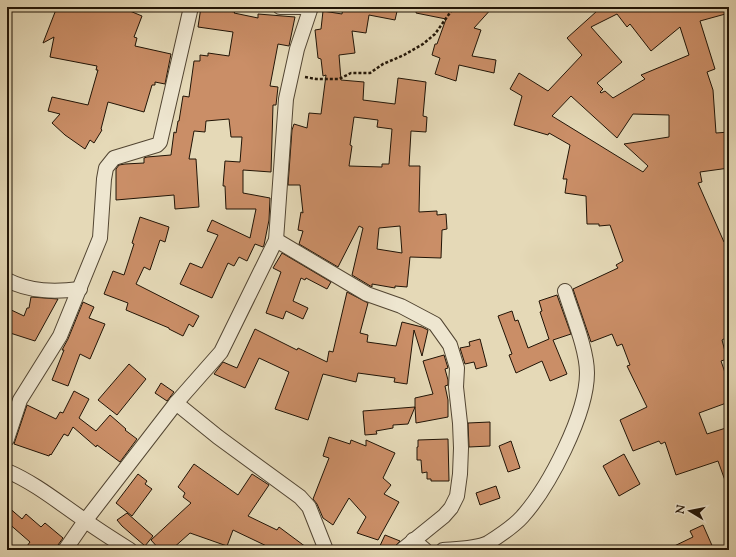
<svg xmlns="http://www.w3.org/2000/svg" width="736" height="557" font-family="'Sorts Mill Goudy',serif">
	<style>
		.building { fill: #ca8e67; stroke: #211406; fill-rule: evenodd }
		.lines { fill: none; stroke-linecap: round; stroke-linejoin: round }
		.lane-casing { stroke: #524532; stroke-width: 8 }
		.street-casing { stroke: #524532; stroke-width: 16 }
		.path { stroke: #211406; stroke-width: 2.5; stroke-dasharray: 3 2; stroke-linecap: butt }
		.lane { stroke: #eee6d0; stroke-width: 7 }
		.street { stroke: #eee6d0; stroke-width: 14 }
	</style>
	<rect width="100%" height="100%" fill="#e5d9b7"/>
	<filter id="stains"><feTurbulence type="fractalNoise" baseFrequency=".005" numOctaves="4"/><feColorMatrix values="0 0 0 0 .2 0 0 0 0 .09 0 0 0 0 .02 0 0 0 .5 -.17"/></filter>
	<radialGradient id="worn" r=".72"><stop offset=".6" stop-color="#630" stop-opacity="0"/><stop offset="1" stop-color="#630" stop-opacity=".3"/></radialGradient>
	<g class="building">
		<path d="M57,7H126L125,9L142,16L134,37L137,38L135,46L171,54L165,84L155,82V85H152L144,112L108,102L101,129L102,130L94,143L90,140L85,149L65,135L52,123L60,114L48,111L52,97L88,105L98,70H96L97,66L50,57L54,37L43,43Z"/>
		<path d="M201,7L235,12L234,13L258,18V14L295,17L289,46L278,44L270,86L278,87L276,105H273L271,172L243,170V193L270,198L269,220L264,245L263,247L255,244L247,261L239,257L234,266L228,263L212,298L180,284L190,263L202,268L218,235L207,231L212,220L250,238L256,209H226L225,186H223L225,161L240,162L242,137H231L229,119L206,121L205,132L194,131L189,159H196L199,207L175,209L174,195L116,200V169L119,165L125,164L144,163V158L147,157L171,155L174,132L176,133L178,121H179L183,96L189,97L194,61H200V55L208,56V53L229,56L233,32L198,27Z"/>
		<path d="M343,7H398L395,20L369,15L366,33L352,31L355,53L339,55L341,80L364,82L363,100L395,104L398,78L426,82L423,116L427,117L426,132L411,131L409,166H420L419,212L437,211V215L446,214L447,229L442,230V231L441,258L410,257L407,287L395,286V288L372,284V287L352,275L363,228L359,226L338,267L299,244L303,231L298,230L301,212L303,213L300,185H288L292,130L294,124L307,128L309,113L321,114L326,75L323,76L321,59L318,58L315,30L321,29L323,11L342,14ZM354,117L378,120L377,127L392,129L389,164H382V167L349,166L352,146L350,145ZM400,226L402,253L377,249L379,228Z"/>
		<path d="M417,7H493L474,28L481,30L472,56L496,60L494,73L459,65L456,81L435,74L440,58L432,55L435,44H437L446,19L416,13Z"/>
		<path d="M595,7H729V13L700,21L715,69L707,72L713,90L716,133L729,132V168L700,172L702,182L698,183L724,242H725L729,252V336L722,340L727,359L721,361L729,384V402L699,413L707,434L729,427V485L727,486L718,461L676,475L665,442L661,444L659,441L633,451L620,420L647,407L627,366L630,365L622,344L617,346L612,334L591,342L573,289L618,268L616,265L623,261L610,225L599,226V224H587L586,196L565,193L567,179H563L570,145L549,133L548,135L514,125L522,96L510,89L519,73L548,91L582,55L567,38L597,11ZM617,14L627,27L630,24L651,51L680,27L689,55L641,75L645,79L613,98L605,91L601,93L600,92L603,89L597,83L622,62L591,27ZM571,96L617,138L633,114L669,115V137L624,144L648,166L643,172L552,116Z"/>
		<path d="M140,217L169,227L165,242L160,240L150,270L144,267L136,284L199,316L193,327L189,324L183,336L169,329V328L126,310L128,303L104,294L113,271L124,275L134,244L132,243Z"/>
		<path d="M282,253L331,282L327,289L306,278L305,280L301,278L293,301L308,308L303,319L286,311L283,319L266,313L281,272L273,268Z"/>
		<path d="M347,292L368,303L360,333L368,335L367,342L396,346L402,322L422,327L428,330L422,356L414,330L407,384L394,382L395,378L358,373L356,382L323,374L308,420L275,409L289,372L259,358L245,388L214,374L223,362L237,368L255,329L297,350L298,348L327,362L329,351L333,352Z"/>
		<path d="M557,295L571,334L553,340L567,374L550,381L542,361L516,373L509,355L512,354L498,316L512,311L515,321L518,320L528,348L549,339L540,312L542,311L539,301Z"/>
		<path d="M31,297L58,299L35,341L7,332V308L24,316L27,308H29Z"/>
		<path d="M83,302L94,307L89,318L105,324L90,359L80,354L68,386L52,380L64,350H62L68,339Z"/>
		<path d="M480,339L487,366L476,369L474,362L465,364L460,348L470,346L469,342Z"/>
		<path d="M444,355L448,368L445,369L448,380V385L445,386L448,400V417L416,423L415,407L408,424L393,425V428L376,431L377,434L365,435L363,411L415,407V398L433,394L423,361Z"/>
		<path d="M129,364L146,379L117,415L98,400Z"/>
		<path d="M161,383L174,392L167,401L155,393Z"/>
		<path d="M74,391L89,399L79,418L96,431L110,415L126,429L125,430L137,439L120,462L97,445L96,447L73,427L68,436L64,434L51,455L50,454L49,456L14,444L27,405L56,419L60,412L63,413Z"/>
		<path d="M490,422V446L469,447L468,423Z"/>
		<path d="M329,437L350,444L351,440L366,446V440L395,453L383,478L391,485L384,494L399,502L378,540L357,533L366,517L349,498L333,525L323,518L317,504L313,499L329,458L323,456Z"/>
		<path d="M448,439L449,481H431V479H427V472L422,473L421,460H417V447H418V440Z"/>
		<path d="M511,441L520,468L508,472L499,446Z"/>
		<path d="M624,454L640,484L619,496L603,466Z"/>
		<path d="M194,464L238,495L252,474L269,485L248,516L277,530L279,527L310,550H275L233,530L227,546L190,533L171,550H160L151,540L191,503L183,497L185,493L178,487Z"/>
		<path d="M138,474L147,481L145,484L152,489L132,516L116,503Z"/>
		<path d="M496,486L500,498L480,505L476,493Z"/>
		<path d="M7,506L22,519L26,514L41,527L45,523L63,538L58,545L57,550H24L30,542L7,522Z"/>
		<path d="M127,513L153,536L145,546L122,526L117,520Z"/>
		<path d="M703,525L714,550H666L693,537L690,531Z"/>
		<path d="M385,535L400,541L394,547V550H378Z"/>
	</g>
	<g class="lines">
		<defs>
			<path id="lane" d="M7,8L8,7"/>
			<g id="street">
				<path d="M280,7H310"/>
				<path d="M276,240L367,294L401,306L435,324L450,345L457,368L456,387L460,423L461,448L460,474L457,496L451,508L444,516L402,550"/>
				<path d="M7,280C30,292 55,292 80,289"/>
				<path d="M176,403L218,437L300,497L309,507L326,550"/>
				<path d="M7,439L20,400L60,336L100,238L104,179L106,168L114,158L157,145L160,142L191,7"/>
				<path d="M7,471C35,483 58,502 83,519C98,530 114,540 130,550"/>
				<path d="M413,540L425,550"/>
				<path d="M65,550L85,521L176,403L221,352L276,240L286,99L297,49L311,7"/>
				<path d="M443,550C456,549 476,549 488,543C499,536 513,527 522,517C549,487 587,414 587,373C587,349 572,314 565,291"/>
			</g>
		</defs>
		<use href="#lane" class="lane-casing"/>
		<use href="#street" class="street-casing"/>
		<path class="path" d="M305,77L316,79H339L351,73H370L383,64L404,55L423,44L435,34L454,7"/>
		<use href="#lane" class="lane"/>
		<use href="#street" class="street"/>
	</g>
	<rect width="736" height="557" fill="none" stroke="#e5d9b7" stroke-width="24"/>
	<rect x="8" y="8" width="720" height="541" fill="none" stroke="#211406" stroke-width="2"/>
	<rect x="12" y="12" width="712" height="533" fill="none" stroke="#211406"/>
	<g transform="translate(690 511) rotate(280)" stroke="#eee6d0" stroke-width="3" paint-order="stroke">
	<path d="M0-3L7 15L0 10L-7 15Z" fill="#211406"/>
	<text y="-6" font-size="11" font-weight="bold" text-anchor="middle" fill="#211406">N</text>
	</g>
	<rect width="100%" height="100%" filter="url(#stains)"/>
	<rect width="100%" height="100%" fill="url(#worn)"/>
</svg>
